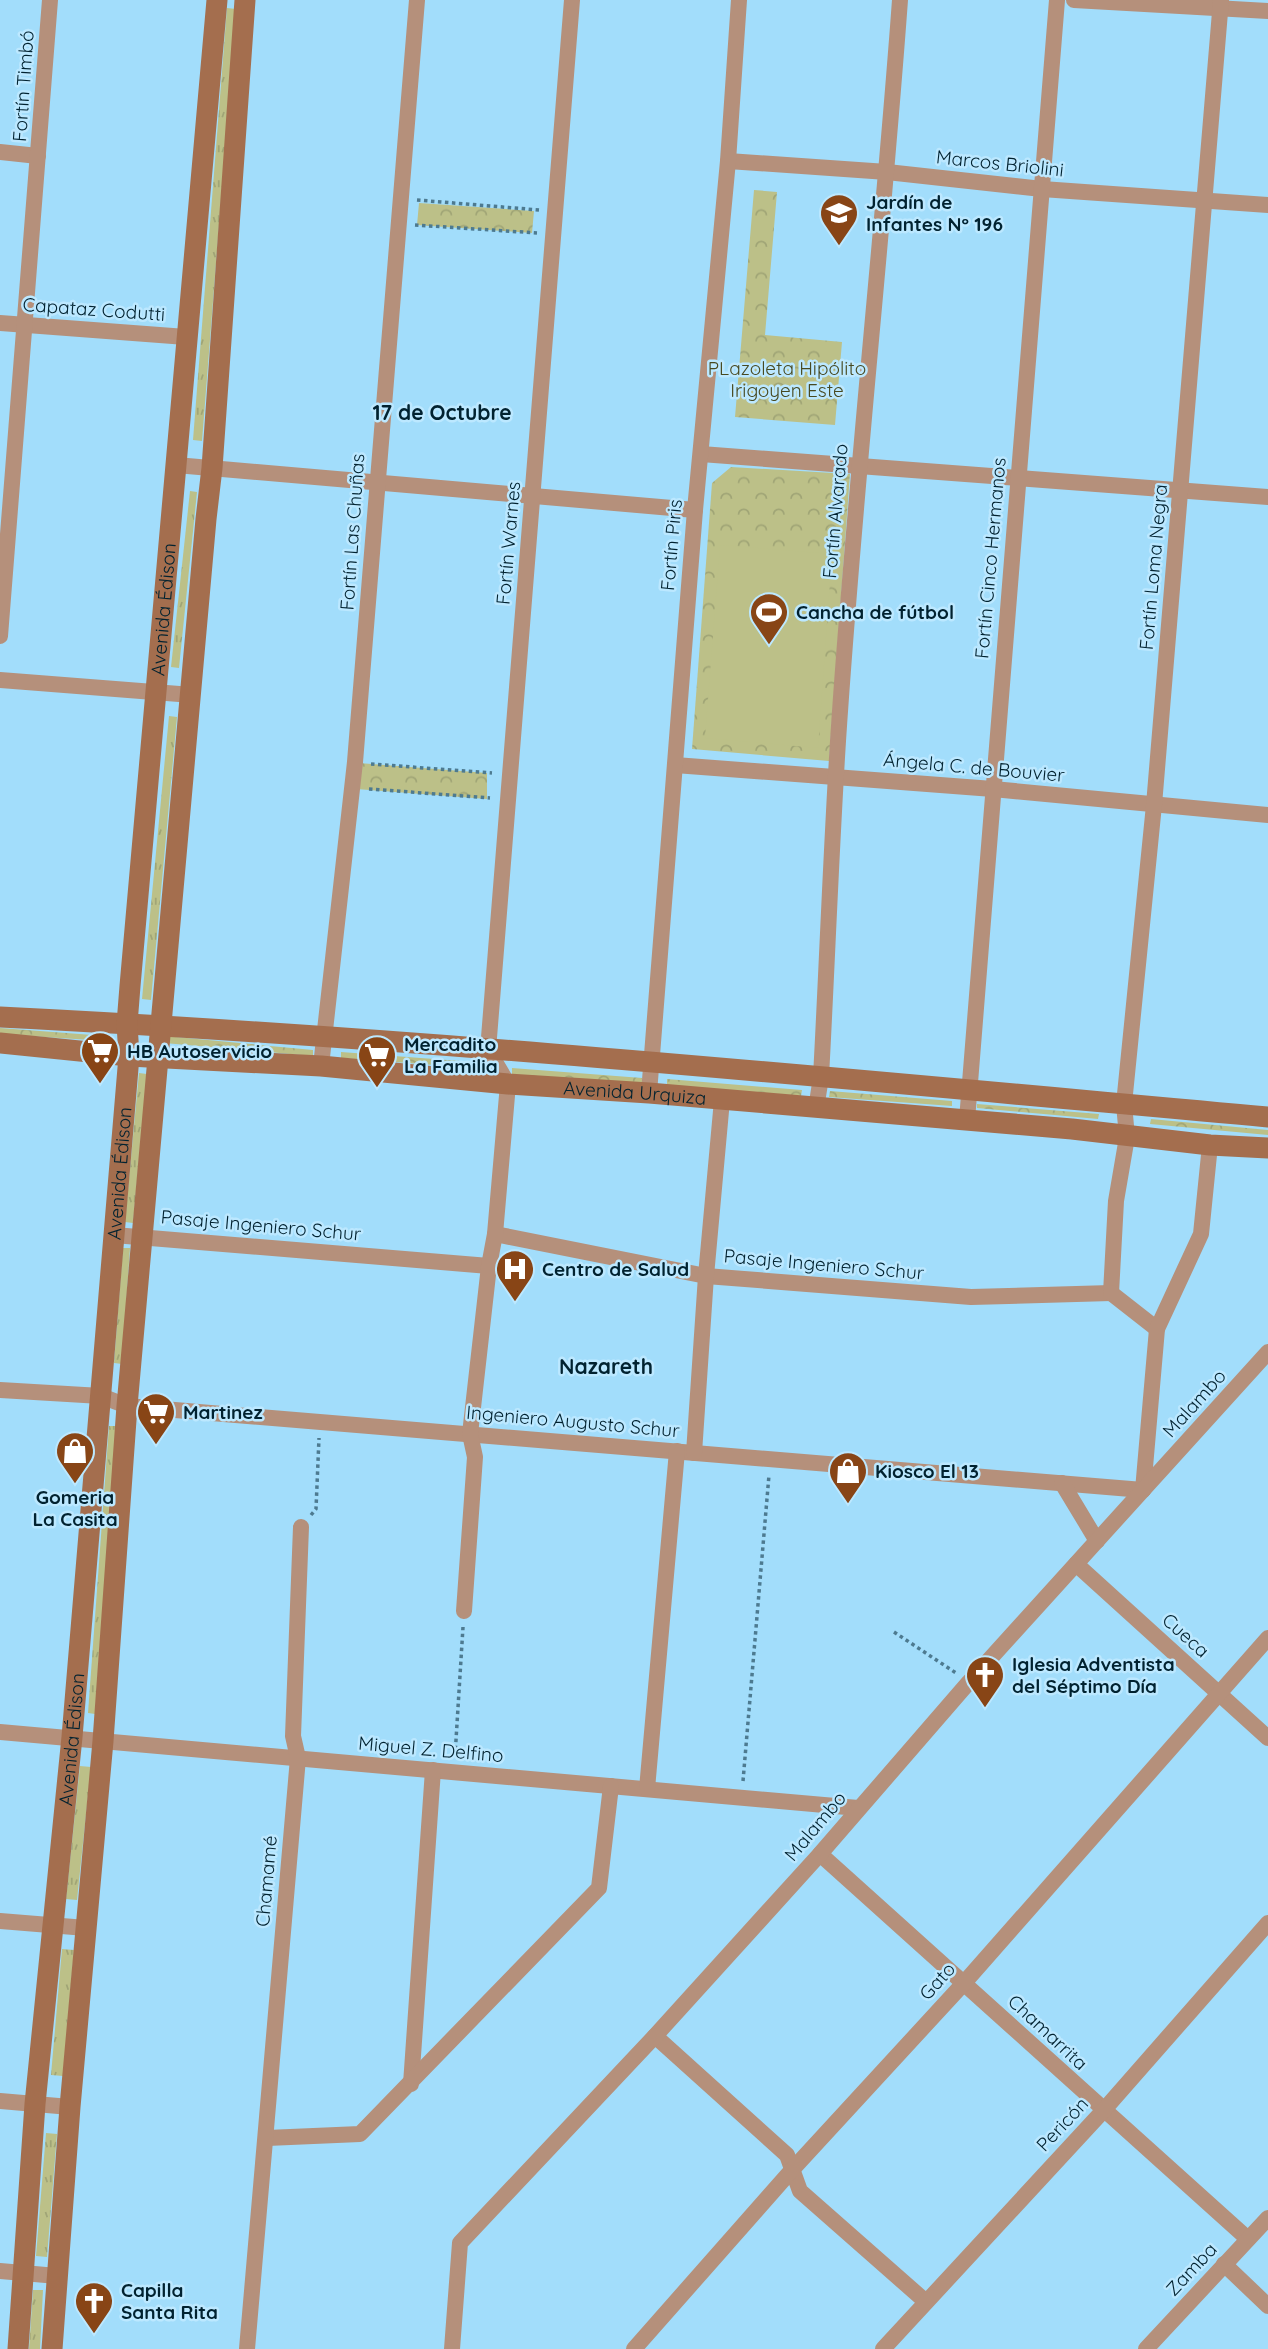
<svg xmlns="http://www.w3.org/2000/svg" width="1268" height="2349" font-family="Quicksand,sans-serif">
	<style>
		.grass { fill: url(#grass-tufts) }
		.park { fill: url(#park-crowns) }
		.garden { fill: #bcc088 }
		.lines { fill: none; stroke-linecap: round; stroke-linejoin: round }
		.path { stroke: #4d7a90; stroke-width: 3.5; stroke-dasharray: 3.5 3.5; stroke-linecap: butt }
		.minor { stroke: #b5907b; stroke-width: 16 }
		.secondary { stroke: #a46e4e; stroke-width: 21 }
		.labels { text-anchor: middle; stroke-width: 5; stroke-linejoin: round; paint-order: stroke }
		.street-label { font-size: 19px; fill: #012230; stroke: #bce8ff }
		.poi-label { font-size: 19px; font-weight: bold; fill: #012230; stroke: #bce8ff; text-anchor: start }
		.park-label { font-size: 19px; fill: #474920; stroke: #bce8ff }
		.neighbourhood-label { font-size: 21px; font-weight: bold; fill: #012230; stroke: #bce8ff }
	</style>
	<defs>
		<pattern id="grass-tufts" width="24" height="20" patternUnits="userSpaceOnUse" patternTransform="scale(1.75)"><rect width="24" height="20" fill="#bcc088"/><path d="M3 7l-1-3M5 7V3M7 7l1-3M15 17l-1-3M17 17v-4M19 17l1-3" fill="none" stroke="#a0a576"/></pattern>
		<pattern id="park-crowns" width="20" height="18" patternUnits="userSpaceOnUse" patternTransform="scale(1.75)"><rect width="20" height="18" fill="#bcc088"/><path d="M2 6a3 3 0 1 1 6 0M12 15a3 3 0 1 1 6 0" fill="none" stroke="#a0a576"/></pattern>
	</defs>
	<rect width="100%" height="100%" fill="#a2ddfb"/>
	<g class="grass">
		<path d="M227,8L236,9L202,441L193,440Z"/>
		<path d="M190,491L197,492L179,668L171,667Z"/>
		<path d="M169,716L177,717L151,1000L142,999Z"/>
		<path d="M139,1073L147,1074L133,1223L125,1222Z"/>
		<path d="M123,1248H130L122,1364L114,1363Z"/>
		<path d="M109,1426H116L95,1714L88,1713Z"/>
		<path d="M80,1766L91,1767L77,1900L66,1899Z"/>
		<path d="M62,1949L74,1950L63,2076L51,2075Z"/>
		<path d="M46,2133L57,2134L47,2257L36,2256Z"/>
		<path d="M33,2290H43L40,2349H29Z"/>
	</g>
	<g class="park">
		<path d="M754,190L777,192L765,335L842,342L835,425L735,417Z"/>
		<path d="M419,203L534,211L532,233L417,225Z"/>
		<path d="M731,467L850,474L829,761L692,749L712,483Z"/>
		<path d="M359,763L487,773V799L356,789Z"/>
		<path d="M0,1028L106,1036L105,1041L0,1034Z"/>
		<path d="M165,1036L313,1050V1056L164,1043Z"/>
		<path d="M341,1052L474,1062V1068L341,1058Z"/>
		<path d="M512,1068L642,1078V1084L512,1075Z"/>
		<path d="M667,1079L802,1090L801,1096L667,1085Z"/>
		<path d="M830,1091L952,1101V1106L829,1097Z"/>
		<path d="M977,1104L1099,1114L1098,1119L977,1108Z"/>
		<path d="M1151,1119L1268,1130V1135L1150,1124Z"/>
	</g>
	<path class="garden" d="M720,545L832,554L818,748L705,738Z"/>
	<g class="lines">
		<g class="path">
			<path d="M417,200L539,210"/>
			<path d="M415,225L537,233"/>
			<path d="M371,764L492,773"/>
			<path d="M369,789L490,798"/>
			<path d="M311,1515L316,1509L319,1438"/>
			<path d="M894,1632L956,1673"/>
			<path d="M455,1756L463,1627"/>
			<path d="M743,1781L769,1475"/>
		</g>
		<g class="minor">
			<path d="M1074,0L1268,11"/>
			<path d="M0,152L38,156"/>
			<path d="M728,161L887,172L1042,189L1268,205"/>
			<path d="M0,323L186,337"/>
			<path d="M701,454L1268,497"/>
			<path d="M176,465L695,510"/>
			<path d="M0,636L50,0"/>
			<path d="M0,680L192,695"/>
			<path d="M675,765L993,789L1268,815"/>
			<path d="M321,1066L355,762L417,0"/>
			<path d="M649,1093L695,510L728,161L739,0"/>
			<path d="M816,1109L821,1077C827,965 831,853 838,741C854,493 882,247 900,0"/>
			<path d="M967,1120L1057,0"/>
			<path d="M495,1234L706,1276L971,1297L1111,1293"/>
			<path d="M114,1235L489,1266"/>
			<path d="M1111,1293L1116,1201L1127,1137L1124,1104L1154,805L1221,0"/>
			<path d="M1111,1293L1157,1329"/>
			<path d="M0,1390L101,1396L127,1406L1143,1490"/>
			<path d="M694,1453L706,1276L722,1100"/>
			<path d="M1062,1483L1097,1541"/>
			<path d="M1143,1490L1157,1329L1201,1234L1210,1145"/>
			<path d="M1076,1564L1268,1738"/>
			<path d="M464,1611L475,1457L470,1434L489,1266L495,1234L508,1084L488,1050L572,0"/>
			<path d="M0,1732L858,1808"/>
			<path d="M647,1789L677,1451"/>
			<path d="M820,1854L1248,2239"/>
			<path d="M0,1921L86,1928"/>
			<path d="M655,2036L787,2155L800,2191L925,2301"/>
			<path d="M411,2084L433,1770"/>
			<path d="M0,2101L70,2107"/>
			<path d="M267,2138L360,2134L599,1888L611,1786"/>
			<path d="M1224,2264L1268,2306"/>
			<path d="M0,2271L57,2276"/>
			<path d="M247,2349L298,1758L293,1736L301,1527"/>
			<path d="M452,2349L460,2243L655,2036L820,1854L969,1682L1268,1352"/>
			<path d="M634,2349L791,2171L964,1983L1268,1638"/>
			<path d="M883,2349L1103,2111L1268,1923"/>
			<path d="M1146,2349L1268,2218"/>
		</g>
		<g class="secondary">
			<path d="M0,1017C424,1038 846,1079 1268,1117"/>
			<path id="s1" d="M0,1043L129,1056L321,1066L508,1084L649,1093L1072,1129L1210,1145L1268,1148"/>
			<path id="s2" d="M18,2349L35,2104L72,1737L129,1056L127,1024L130,986L217,0"/>
			<path d="M52,2349L70,2107L103,1741L127,1406L206,519L212,468L245,0"/>
		</g>
	</g>
	<defs>
		<symbol id="school-pin" viewBox="-11 -11 22 30"><path d="M0 17L-7.5 6A9.5 9.5 0 1 1 7.5 6Z" fill="#884516" stroke="#bce8ff"/><path d="M0-5L7-2L0 1L-7-2ZM-4 1L0 2.5L4 1V4Q0 6-4 4Z" fill="#fff"/></symbol>
		<symbol id="stadium-pin" viewBox="-11 -11 22 30"><path d="M0 17L-7.5 6A9.5 9.5 0 1 1 7.5 6Z" fill="#884516" stroke="#bce8ff"/><path d="M0-5a6.5 5 0 1 0 0 10a6.5 5 0 1 0 0-10ZM-3.5-1.8h7v3.6h-7Z" fill="#fff"/></symbol>
		<symbol id="supermarket-pin" viewBox="-11 -11 22 30"><path d="M0 17L-7.5 6A9.5 9.5 0 1 1 7.5 6Z" fill="#884516" stroke="#bce8ff"/><path d="M-6-5.5h2.5l.6 2H6L4.5 2H-2.5L-4.4-4H-6ZM-1.5 3.2a1.3 1.3 0 1 0 .1 0ZM3 3.2a1.3 1.3 0 1 0 .1 0Z" fill="#fff"/></symbol>
		<symbol id="hospital-pin" viewBox="-11 -11 22 30"><path d="M0 17L-7.5 6A9.5 9.5 0 1 1 7.5 6Z" fill="#884516" stroke="#bce8ff"/><path d="M-5-5h3v3.5h4V-5h3V5h-3V1.5h-4V5h-3Z" fill="#fff"/></symbol>
		<symbol id="shop-pin" viewBox="-11 -11 22 30"><path d="M0 17L-7.5 6A9.5 9.5 0 1 1 7.5 6Z" fill="#884516" stroke="#bce8ff"/><path d="M-5-2.5h2.3a2.7 3.5 0 0 1 5.4 0H5L5.5 6h-11ZM-1.5-2.5h3a1.5 2.3 0 0 0-3 0Z" fill="#fff"/></symbol>
		<symbol id="church-pin" viewBox="-11 -11 22 30"><path d="M0 17L-7.5 6A9.5 9.5 0 1 1 7.5 6Z" fill="#884516" stroke="#bce8ff"/><path d="M-1.2-6h2.4v3.5h3.3v2.4h-3.3V6h-2.4V-.1h-3.3v-2.4h3.3Z" fill="#fff"/></symbol>
	</defs>
	<g fill-rule="evenodd">
		<use href="#school-pin" x="817" y="191" width="44" height="60"/>
		<use href="#stadium-pin" x="747" y="590" width="44" height="60"/>
		<use href="#supermarket-pin" x="78" y="1029" width="44" height="60"/>
		<use href="#supermarket-pin" x="355" y="1033" width="44" height="60"/>
		<use href="#hospital-pin" x="493" y="1247" width="44" height="60"/>
		<use href="#supermarket-pin" x="134" y="1390" width="44" height="60"/>
		<use href="#shop-pin" x="53" y="1429" width="44" height="60"/>
		<use href="#shop-pin" x="826" y="1449" width="44" height="60"/>
		<use href="#church-pin" x="963" y="1653" width="44" height="60"/>
		<use href="#church-pin" x="72" y="2279" width="44" height="60"/>
	</g>
	<g class="labels">
		<g class="street-label">
			<text transform="translate(23 86) rotate(-86)" y="7">Fortín Timbó</text>
			<text transform="translate(1000 163) rotate(6)" y="7">Marcos Briolini</text>
			<text transform="translate(94 309) rotate(4)" y="7">Capataz Codutti</text>
			<text transform="translate(835 511) rotate(-85)" y="7">Fortín Alvarado</text>
			<text transform="translate(352 532) rotate(-86)" y="7">Fortín Las Chuñas</text>
			<text transform="translate(508 543) rotate(-85)" y="7">Fortín Warnes</text>
			<text transform="translate(671 545) rotate(-85)" y="7">Fortín Piris</text>
			<text transform="translate(990 558) rotate(-85)" y="7">Fortín Cinco Hermanos</text>
			<text transform="translate(1153 567) rotate(-85)" y="7">Fortín Loma Negra</text>
			<text dy="7" stroke="none"><textPath href="#s2" startOffset="1746">Avenida Édison</textPath></text>
			<text transform="translate(974 767) rotate(5)" y="7">Ángela C. de Bouvier</text>
			<text dy="7" stroke="none"><textPath href="#s1" startOffset="637">Avenida Urquiza</textPath></text>
			<text dy="7" stroke="none"><textPath href="#s2" startOffset="1180">Avenida Édison</textPath></text>
			<text transform="translate(261 1225) rotate(5)" y="7">Pasaje Ingeniero Schur</text>
			<text transform="translate(824 1264) rotate(5)" y="7">Pasaje Ingeniero Schur</text>
			<text transform="translate(1194 1403) rotate(-48)" y="7">Malambo</text>
			<text transform="translate(573 1421) rotate(5)" y="7">Ingeniero Augusto Schur</text>
			<text transform="translate(1186 1635) rotate(42)" y="7">Cueca</text>
			<text dy="7" stroke="none"><textPath href="#s2" startOffset="612">Avenida Édison</textPath></text>
			<text transform="translate(431 1749) rotate(5)" y="7">Miguel Z. Delfino</text>
			<text transform="translate(815 1826) rotate(-50)" y="7">Malambo</text>
			<text transform="translate(266 1881) rotate(-85)" y="7">Chamamé</text>
			<text transform="translate(937 1981) rotate(-48)" y="7">Gato</text>
			<text transform="translate(1048 2032) rotate(43)" y="7">Chamarrita</text>
			<text transform="translate(1062 2124) rotate(-47)" y="7">Pericón</text>
			<text transform="translate(1191 2269) rotate(-47)" y="7">Zamba</text>
		</g>
		<g class="poi-label">
			<text x="866" y="209">Jardín de<tspan x="866" dy="22">Infantes N° 196</tspan></text>
			<text x="796" y="619">Cancha de fútbol</text>
			<text x="404" y="1051">Mercadito<tspan x="404" dy="22">La Familia</tspan></text>
			<text x="127" y="1058">HB Autoservicio</text>
			<text x="542" y="1276">Centro de Salud</text>
			<text x="183" y="1419">Martinez</text>
			<text x="875" y="1478">Kiosco El 13</text>
			<text x="75" y="1504" text-anchor="middle">Gomeria<tspan x="75" dy="22">La Casita</tspan></text>
			<text x="1012" y="1671">Iglesia Adventista<tspan x="1012" dy="22">del Séptimo Día</tspan></text>
			<text x="121" y="2297">Capilla<tspan x="121" dy="22">Santa Rita</tspan></text>
		</g>
		<g class="park-label">
			<text x="787" y="375">PLazoleta Hipólito<tspan x="787" dy="22">Irigoyen Este</tspan></text>
		</g>
		<g class="neighbourhood-label">
			<text x="442" y="420">17 de Octubre</text>
			<text x="606" y="1374">Nazareth</text>
		</g>
	</g>
</svg>
